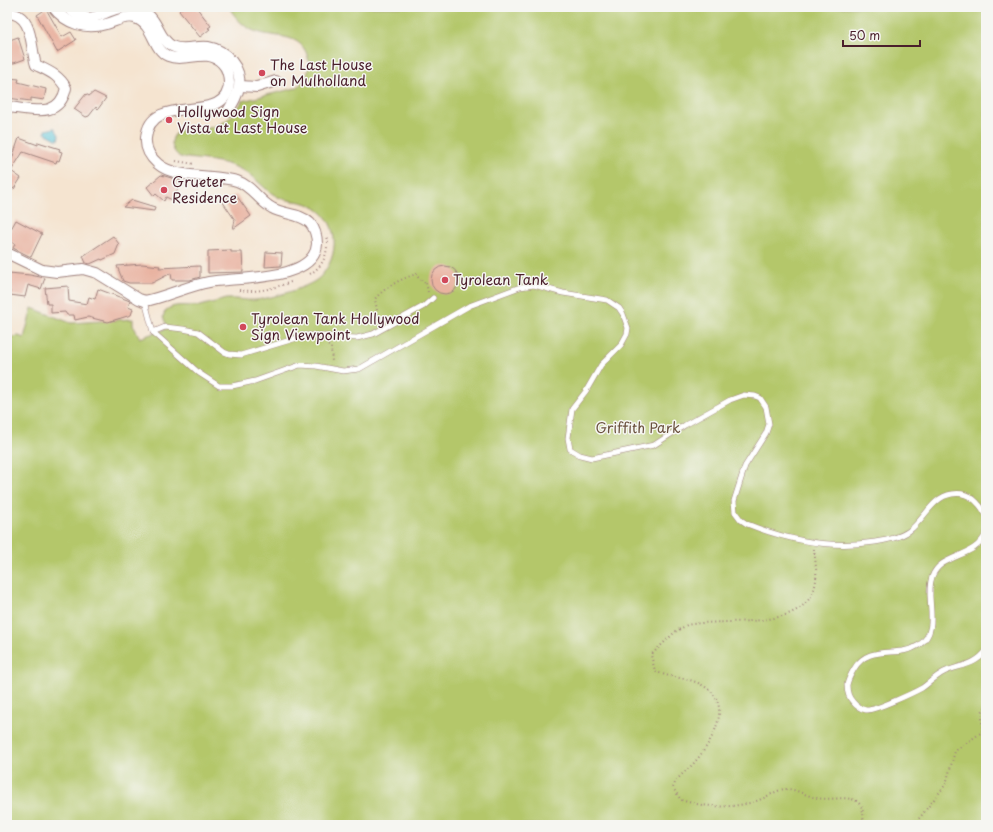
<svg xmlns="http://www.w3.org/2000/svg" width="993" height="832" font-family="'Playpen Sans',sans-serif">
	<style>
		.green { fill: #b4c76b; stroke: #7f734b }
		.water { fill: #5cc5d8; stroke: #537282 }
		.building { fill: #e9b2a0 }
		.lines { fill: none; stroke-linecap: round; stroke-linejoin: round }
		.service-casing { stroke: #a0827e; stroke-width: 6 }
		.minor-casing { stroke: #a0827e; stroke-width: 12 }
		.path { stroke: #a0827e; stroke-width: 2; stroke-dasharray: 1 3; stroke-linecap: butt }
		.service { stroke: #fff; stroke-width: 5 }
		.minor { stroke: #fff; stroke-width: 10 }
		.poi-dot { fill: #d1495b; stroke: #f6f6f2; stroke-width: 1.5 }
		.labels { text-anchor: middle; stroke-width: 3; stroke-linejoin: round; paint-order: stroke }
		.poi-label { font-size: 14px; fill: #4a1f2b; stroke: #f6f6f2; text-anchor: start }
		.park-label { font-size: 14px; fill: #6a513e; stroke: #f6f6f2 }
	</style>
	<rect width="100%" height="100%" fill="#f6f6f2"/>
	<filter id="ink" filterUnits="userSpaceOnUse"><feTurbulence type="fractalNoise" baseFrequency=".025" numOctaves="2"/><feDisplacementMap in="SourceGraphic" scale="8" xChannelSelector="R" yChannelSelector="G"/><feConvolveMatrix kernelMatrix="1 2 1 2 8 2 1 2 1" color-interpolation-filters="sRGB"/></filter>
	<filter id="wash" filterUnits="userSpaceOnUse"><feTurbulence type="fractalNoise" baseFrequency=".012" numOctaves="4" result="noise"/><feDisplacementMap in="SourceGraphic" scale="16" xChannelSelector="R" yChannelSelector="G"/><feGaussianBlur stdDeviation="0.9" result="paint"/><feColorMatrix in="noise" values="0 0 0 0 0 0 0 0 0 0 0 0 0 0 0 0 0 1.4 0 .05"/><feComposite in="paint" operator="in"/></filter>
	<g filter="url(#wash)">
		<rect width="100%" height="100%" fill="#f5e4d0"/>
		<path class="green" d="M229,7H986V825H7V338L19,336L24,338L32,308L71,323L133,319V325L140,338L168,328L163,317L165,311C175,302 188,307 200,306C209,304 217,301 226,299C236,298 246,301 256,300C271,298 308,288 319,278C341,257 340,218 310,205C300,200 288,202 278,197C264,190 256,177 242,170C224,160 200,160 180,157C170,150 168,135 182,130C187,128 195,130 201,129C220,128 234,118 242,101L296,88C304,82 310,73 309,62C303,28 272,41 250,29C241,24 234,16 229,7Z"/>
		<path class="water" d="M55,128L59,135L58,140L45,133V130Z"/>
		<g id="blocks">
			<g class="building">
				<path d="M183,7H196L211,26L208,28L210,29L200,37L179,11Z"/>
				<path d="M46,9L62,37L71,32L76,40L57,52L37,15Z"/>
				<path d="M18,37L25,59L14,63H7V41Z"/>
				<path d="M8,78L19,79L18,82L46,89L44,100L31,98V101L7,98Z"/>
				<path d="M94,92L106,98L98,109L96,107L89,116L86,117L74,109L86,94L89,96Z"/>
				<path d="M19,138L38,145V142L60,149L59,151L62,152L59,161L57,160L56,163L23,152L11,171L21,178L14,189L7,185V156L12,159Z"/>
				<path d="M161,175L182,181L172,200L166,197L164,201L156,194L154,196L147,187Z"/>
				<path d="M236,195L251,216L233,229L235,220L222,201Z"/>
				<path d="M132,200L155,207L154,211L123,207Z"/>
				<path d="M16,220L42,234L31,257L13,248L15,244L7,240V236Z"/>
				<path d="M113,236L119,244L115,254L102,260L101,259L90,264L86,263L83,256Z"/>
				<path d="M231,250V252H242L243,272L208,273V251Z"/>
				<path d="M266,252L282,253L281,266L265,267Z"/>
				<path d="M142,264L160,266L159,268L200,266V277L190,280H172L171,273L152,283H129L123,281L117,266Z"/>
				<circle cx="445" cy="280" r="14"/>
				<path d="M9,273L30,275L45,278L41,289L28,285L25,297L10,295V291H7Z"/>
				<path d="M68,286L69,301L87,304L89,297L95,299L98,289L130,301L128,307L133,309L131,315L108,322L88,317L75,320L74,315H67L65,312L51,313V304H47L45,288Z"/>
			</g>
		</g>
	</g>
	<g filter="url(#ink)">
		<use href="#blocks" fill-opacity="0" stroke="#a0827e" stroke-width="1"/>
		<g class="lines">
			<defs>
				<g id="service">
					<path d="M145,301L153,332L199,373L219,386H232L255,381L300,365L316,366L343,371L359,369L469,306L520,287L534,285L563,293L607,300L619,308L623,314L628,328L627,334L621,345L601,365L586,391L572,409L568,438L570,449L580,455L592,458L654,445L685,425L730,400L744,395L755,396L760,398L766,407L769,424L766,433L745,466L734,501L735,512L741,520L747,524C787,540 831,549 875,542C887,540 899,538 909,531C924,520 932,497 952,494C968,491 979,502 986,515"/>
					<path d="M153,332L165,327L183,329L198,332L224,352L229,354L241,355L307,335L357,338L373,334L424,306L433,298"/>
					<path d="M986,533C976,559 940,553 932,577C924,598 942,630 919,645C898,659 869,643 854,669C851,674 848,680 847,685C847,691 849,698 853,702C856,706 861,709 866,710C874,711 913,693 922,688C929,683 936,676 944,672C959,665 975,666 986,651"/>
				</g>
				<g id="minor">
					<path d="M67,7C94,32 105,4 132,8C160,12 155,37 172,46C183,52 197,45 208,47C226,50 242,68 239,86C238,95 233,103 228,111"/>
					<path d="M7,13C34,13 30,47 36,65C48,71 59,75 66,88C59,120 32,109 7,107"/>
					<path d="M240,86L257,87L276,81"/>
					<path d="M7,253L42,270L57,272L83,269L97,273L139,299L145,301C166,297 187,286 209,282C235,277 315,282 317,244C317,236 315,229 310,223C300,213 284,215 272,208C259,201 252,186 237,181C215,174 175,179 158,164C150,157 145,148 146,138C150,89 228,128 229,83C229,76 227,68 222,63C207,47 185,63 168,56C152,49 154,24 135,18C125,15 115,22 106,24C86,30 66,24 53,7"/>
				</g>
			</defs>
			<use href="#service" class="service-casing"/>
			<use href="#minor" class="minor-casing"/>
			<g class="path">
				<path d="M206,118L219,115"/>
				<path d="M176,161L194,164"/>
				<path d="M327,234L328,243"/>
				<path d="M310,274C320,268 326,259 327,247"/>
				<path d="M239,290C259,293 273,288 291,282"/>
				<path d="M379,322L375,299C385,287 402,278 417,274L418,277L425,283L426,282L428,292"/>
				<path d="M329,343L327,345L331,347L332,362"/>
				<path d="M814,549C815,559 817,570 816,580C810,634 725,617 687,625L675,632L651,655L655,671C671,679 689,677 702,685C736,703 712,742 694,763C687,771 676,777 673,788L681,800C706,808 734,809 759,800C767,797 777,790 784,789C795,788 806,796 817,798C839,802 867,787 863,825"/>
				<path d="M914,825L946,784L955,751L982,732V712L986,706"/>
			</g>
			<use href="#service" class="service"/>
			<use href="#minor" class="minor"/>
		</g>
	</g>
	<g class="poi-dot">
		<circle cx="262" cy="73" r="4"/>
		<circle cx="169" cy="120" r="4"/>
		<circle cx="164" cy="190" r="4"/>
		<circle cx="445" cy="280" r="4"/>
		<circle cx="243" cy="327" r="4"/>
	</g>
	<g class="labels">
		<g class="poi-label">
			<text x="270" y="70">The Last House<tspan x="270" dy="16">on Mulholland</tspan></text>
			<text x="177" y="117">Hollywood Sign<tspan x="177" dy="16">Vista at Last House</tspan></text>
			<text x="172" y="187">Grueter<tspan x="172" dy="16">Residence</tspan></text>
			<text x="453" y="285">Tyrolean Tank</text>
			<text x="251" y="324">Tyrolean Tank Hollywood<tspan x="251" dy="16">Sign Viewpoint</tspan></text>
		</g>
		<g class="park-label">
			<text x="638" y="433">Griffith Park</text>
		</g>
	</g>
	<rect width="993" height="832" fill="none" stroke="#f6f6f2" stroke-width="24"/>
	<path d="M843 40v6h77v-6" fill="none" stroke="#4a1f2b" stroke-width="2"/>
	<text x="849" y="40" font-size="12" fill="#4a1f2b" stroke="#f6f6f2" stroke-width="3" paint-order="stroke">50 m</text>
</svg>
